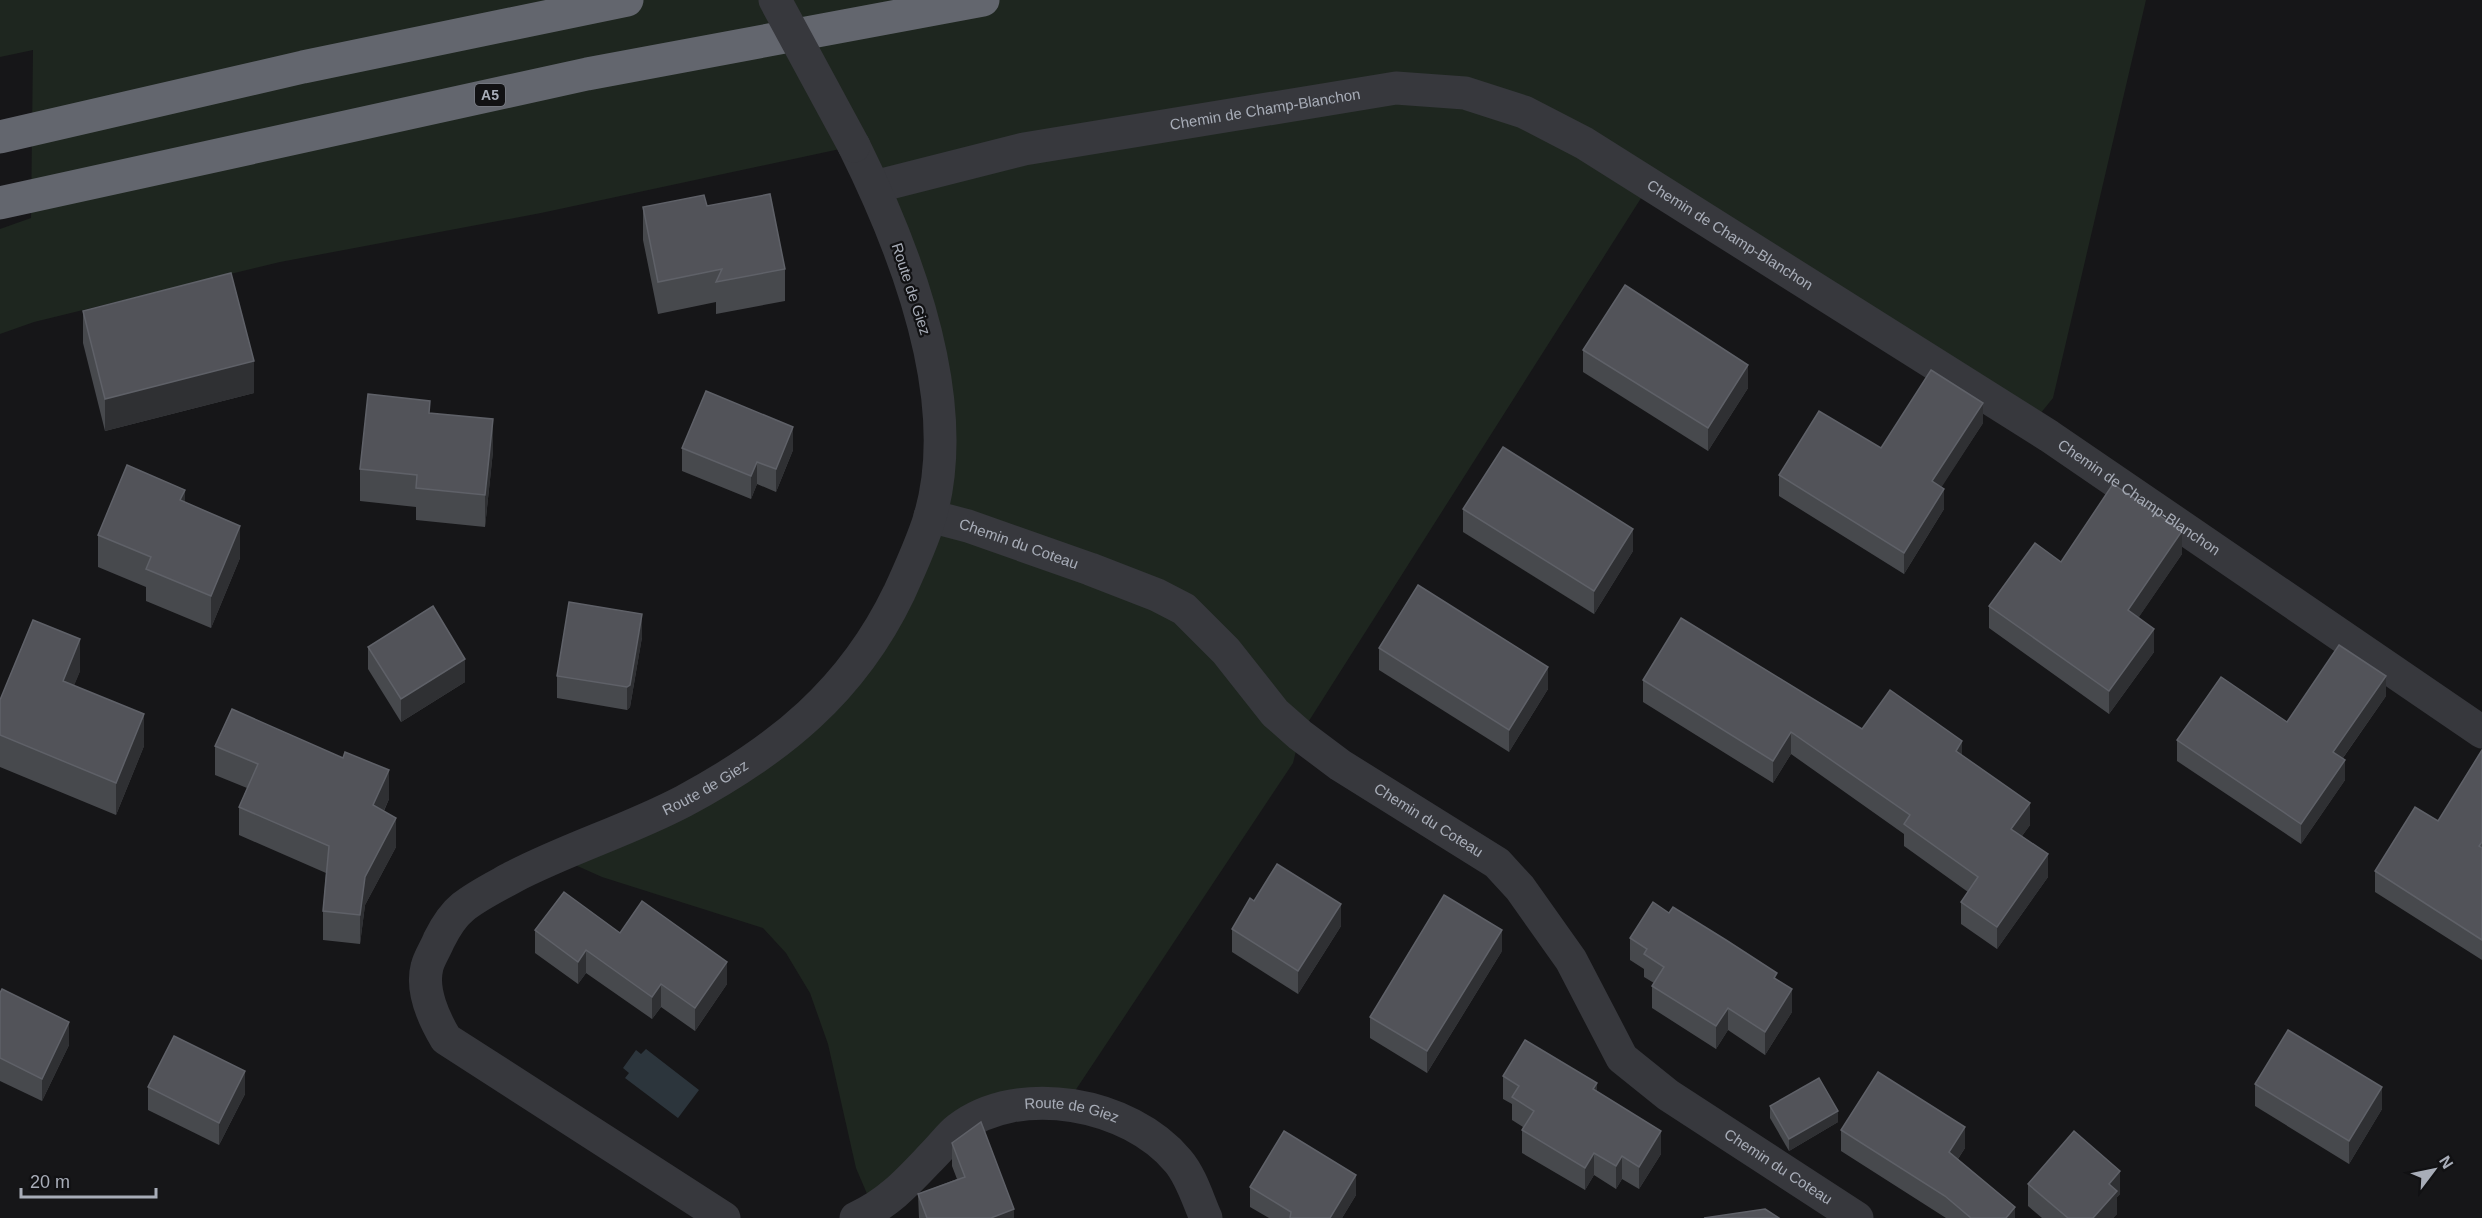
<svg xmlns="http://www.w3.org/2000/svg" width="2482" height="1218" font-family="Helvetica,sans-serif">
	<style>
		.green { fill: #1e261f }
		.water { fill: #2c353c }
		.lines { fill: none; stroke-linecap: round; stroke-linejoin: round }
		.minor { stroke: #37383d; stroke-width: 33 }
		.tertiary { stroke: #37383d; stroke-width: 33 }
		.motorway { stroke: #63666e; stroke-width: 33 }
		.tertiary-bridge { stroke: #37383d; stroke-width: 33 }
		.wall { fill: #47494d }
		.shaded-wall { fill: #2f3033 }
		.building { fill: #525359; stroke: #5f6168; stroke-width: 1.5 }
		.labels { text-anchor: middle; stroke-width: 4.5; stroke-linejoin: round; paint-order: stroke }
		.shield { fill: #111113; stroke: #7b7e86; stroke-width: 1.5 }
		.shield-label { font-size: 14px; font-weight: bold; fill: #a8adb8 }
		.street-label { font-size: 15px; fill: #a8adb8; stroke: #111113 }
	</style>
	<rect width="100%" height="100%" fill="#161618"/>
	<path class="green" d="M0,0H2146L2053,398L2031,425L1650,184L1300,735L1293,763L1065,1106L1012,1105L874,1210L856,1168L828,1044L810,993L786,953L763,928L602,877L555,856L770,749L910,568L938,414L854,146L541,213L280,262L34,322L0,334V229L31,218L33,50L0,57Z"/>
	<path class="water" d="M646,1049L699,1090L678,1118L625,1078L629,1073L623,1068L636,1050L641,1054Z"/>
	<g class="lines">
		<g class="minor">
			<path id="s1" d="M874,187L1024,149L1396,88L1465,93L1524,112L1584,143L2049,436L2482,732"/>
			<path id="s2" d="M930,516L968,526L1090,569L1157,595L1184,609L1226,651L1275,713L1300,735L1340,765L1497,863L1520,888L1571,960L1622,1058L1668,1095L1857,1218"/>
		</g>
		<g class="tertiary">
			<path id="s3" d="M724,1218L446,1039C434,1019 421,990 427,967C429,958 436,948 439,940C445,928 453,915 463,907C478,895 497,886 513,877C569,848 629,830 684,801C779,750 852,691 899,593C910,569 922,543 930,517C964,399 906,251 854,146"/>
			<path id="s4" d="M856,1218C890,1203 911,1178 936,1152C943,1145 950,1135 958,1129C1019,1082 1130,1103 1178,1161C1191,1176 1198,1200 1206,1218"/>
		</g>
		<g class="motorway">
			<path d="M0,137L303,67L627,0"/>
			<path d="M0,203L587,74L983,0"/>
		</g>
		<path class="tertiary-bridge" d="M775,0L854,146"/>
	</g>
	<g class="wall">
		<path d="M707,206L785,269V301L716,314V302L658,314L643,240V207Z"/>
		<path d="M83,311L254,393L105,431L83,343Z"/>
		<path d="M1583,350L1748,388L1708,451L1583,372Z"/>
		<path d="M430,413L493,451L485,527L416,520V507L360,501V469Z"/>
		<path d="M1983,423L1941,487L1944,509L1904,574L1779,496V475L1881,448Z"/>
		<path d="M682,448L793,450L776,492L757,484L751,499L682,471Z"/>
		<path d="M185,502L240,558L211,628L146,601V587L98,567V535Z"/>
		<path d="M1463,509L1633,551L1594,614L1463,532Z"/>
		<path d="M2182,554L2138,618L2154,652L2109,714L1989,628V606L2061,562Z"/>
		<path d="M642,637L630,707L627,710L557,698V676Z"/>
		<path d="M368,647L465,682L401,722L368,669Z"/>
		<path d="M1379,648L1548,689L1509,752L1379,670Z"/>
		<path d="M80,671L74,685L144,746L116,815L0,767V700Z"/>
		<path d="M1643,680L1862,729L1962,756L2030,825L2022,836L2048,877L1997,949L1961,924V902L1968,892L1904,846V834L1791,754L1773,783L1643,702Z"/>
		<path d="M2386,696L2343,758L2345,780L2301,844L2177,761V740L2287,722Z"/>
		<path d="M215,746L389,799L384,811L396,847L365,905L360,944L323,940V911L326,873L239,835V807L247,788L215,775Z"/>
		<path d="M2482,750V960L2375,892V871L2438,821Z"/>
		<path d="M1254,901L1341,926L1298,994L1232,952V929Z"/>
		<path d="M535,930L620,933L727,984L695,1031L661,1007L652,1019L586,973L578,984L535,953Z"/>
		<path d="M1630,938L1777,980L1792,1012L1765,1055L1728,1030L1716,1049L1652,1008V986L1654,983L1644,977V969L1630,960Z"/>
		<path d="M1502,951L1427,1073L1370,1038V1017Z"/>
		<path d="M0,993L69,1045L42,1101L0,1081Z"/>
		<path d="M1503,1076L1661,1154L1639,1189L1622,1179L1616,1189L1594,1175L1585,1190L1522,1153V1130L1523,1127L1512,1120V1104L1503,1099Z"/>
		<path d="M2255,1084L2382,1109L2349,1164L2255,1106Z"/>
		<path d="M148,1087L245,1094L219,1145L148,1110Z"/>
		<path d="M1770,1106L1838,1122L1789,1151L1770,1118Z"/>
		<path d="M1841,1130L1965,1148L1958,1159L2015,1218H1946L1841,1151Z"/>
		<path d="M952,1143L1014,1218H919L918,1194L957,1179L952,1166Z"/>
		<path d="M2028,1184L2120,1194L2117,1197V1214L2113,1218H2042L2028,1206Z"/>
		<path d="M1250,1187L1356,1195L1342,1218H1269L1250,1207Z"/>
	</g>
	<g class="shaded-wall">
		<path d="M254,361V393L105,431V399Z"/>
		<path d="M1748,365V388L1708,451V428Z"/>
		<path d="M1983,403V423L1932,502V481Z"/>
		<path d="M493,419V451L485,527V495Z"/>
		<path d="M793,427V450L776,492V469Z"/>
		<path d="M757,462V484L751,499V476Z"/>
		<path d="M1944,489V509L1904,574V553Z"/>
		<path d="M185,490V522L180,500Z"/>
		<path d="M240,526V558L211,628V596Z"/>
		<path d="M1633,529V551L1594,614V591Z"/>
		<path d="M2182,531V554L2128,633V610Z"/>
		<path d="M642,614V637L630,707L627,710V687Z"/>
		<path d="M2154,629V652L2109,714V691Z"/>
		<path d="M80,639V671L63,713V681Z"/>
		<path d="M465,659V682L401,722V699Z"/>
		<path d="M1548,667V689L1509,752V730Z"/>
		<path d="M2386,676V696L2333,772V752Z"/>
		<path d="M144,714V746L116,815V783Z"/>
		<path d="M1791,732V754L1773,783V761Z"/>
		<path d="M1962,741V763L1956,751Z"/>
		<path d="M2345,760V780L2301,844V824Z"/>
		<path d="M389,770V799L373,834V805Z"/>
		<path d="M2030,803V825L2011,851V829Z"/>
		<path d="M396,818V847L365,905L360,944V915L365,877Z"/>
		<path d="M2048,854V877L1997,949V927Z"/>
		<path d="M1341,904V926L1298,994V971Z"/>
		<path d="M1502,930V951L1427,1073V1051Z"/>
		<path d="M586,950V973L578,984V962Z"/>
		<path d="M727,962V984L695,1031V1008Z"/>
		<path d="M661,984V1007L652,1019V997Z"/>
		<path d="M1792,989V1012L1765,1055V1032Z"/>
		<path d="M1728,1008V1030L1716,1049V1026Z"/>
		<path d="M69,1022V1045L42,1101V1079Z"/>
		<path d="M245,1071V1094L219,1145V1123Z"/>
		<path d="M1597,1083V1105L1593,1089Z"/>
		<path d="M2382,1087V1109L2349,1164V1141Z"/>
		<path d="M1838,1111V1122L1789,1151V1139Z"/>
		<path d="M1965,1127V1148L1949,1172V1152Z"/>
		<path d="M1661,1131V1154L1639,1189V1167Z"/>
		<path d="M1594,1153V1175L1585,1190V1168Z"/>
		<path d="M1622,1156V1179L1616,1189V1166Z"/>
		<path d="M2120,1171V1194L2117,1197V1214L2113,1218H2093L2109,1184Z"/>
		<path d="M1356,1175V1195L1342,1218H1330Z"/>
		<path d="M2015,1207V1218H2006Z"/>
		<path d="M1014,1209V1218H991Z"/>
	</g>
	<g class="building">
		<path d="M770,194L785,269L716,282L722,269L658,282L643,207L704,195L707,206Z"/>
		<path d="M231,273L254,361L105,399L83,311Z"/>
		<path d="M1625,285L1748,365L1708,428L1583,350Z"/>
		<path d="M1931,370L1983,403L1932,481L1944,489L1904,553L1779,475L1819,411L1881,448Z"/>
		<path d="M706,391L793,427L776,469L757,462L751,476L682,448Z"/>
		<path d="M368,394L430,401L429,413L493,419L485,495L416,488L417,475L360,469Z"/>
		<path d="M1503,447L1633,529L1594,591L1463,509Z"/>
		<path d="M127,465L185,490L180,500L240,526L211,596L146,569L151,557L98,535Z"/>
		<path d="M2113,484L2182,531L2128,610L2154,629L2109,691L1989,606L2035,543L2061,562Z"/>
		<path d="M1418,585L1548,667L1509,730L1379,648Z"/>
		<path d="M569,602L642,614L630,685L627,687L557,676Z"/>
		<path d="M433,606L465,659L401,699L368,647Z"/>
		<path d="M1681,618L1862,729L1890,690L1962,741L1956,751L2030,803L2011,829L2048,854L1997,927L1961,902L1978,877L1904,824L1910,815L1791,732L1773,761L1643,680Z"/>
		<path d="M33,620L80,639L63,681L144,714L116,783L0,735V700Z"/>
		<path d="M2339,645L2386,676L2333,752L2345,760L2301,824L2177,740L2221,677L2287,722Z"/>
		<path d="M232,709L343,758L345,752L389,770L373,805L396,818L365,877L360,915L323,911L329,846L239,807L258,764L215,746Z"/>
		<path d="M2482,750V842L2479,846L2482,848V940L2375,871L2415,807L2438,821Z"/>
		<path d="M1277,864L1341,904L1298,971L1232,929L1250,898L1254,901Z"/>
		<path d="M564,892L620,933L642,901L727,962L695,1008L661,984L652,997L586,950L578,962L535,930Z"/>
		<path d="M1444,895L1502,930L1427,1051L1370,1017Z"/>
		<path d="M1653,902L1669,913L1673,907L1726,940L1777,973L1774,978L1792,989L1765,1032L1728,1008L1716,1026L1652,986L1664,967L1644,954L1647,949L1630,938Z"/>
		<path d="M2,989L69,1022L42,1079L0,1058V993Z"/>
		<path d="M2288,1030L2382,1087L2349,1141L2255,1084Z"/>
		<path d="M174,1036L245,1071L219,1123L148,1087Z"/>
		<path d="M1525,1040L1597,1083L1593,1089L1661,1131L1639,1167L1622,1156L1616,1166L1594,1153L1585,1168L1522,1130L1534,1111L1512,1097L1519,1086L1503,1076Z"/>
		<path d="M1878,1072L1965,1127L1949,1152L2015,1207L2006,1218H1971L1945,1196L1841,1130Z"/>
		<path d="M1819,1078L1838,1111L1789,1139L1770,1106Z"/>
		<path d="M981,1122L1014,1209L991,1218H927L918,1194L965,1177L952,1143Z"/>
		<path d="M1284,1131L1356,1175L1330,1218H1290L1291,1212L1250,1187Z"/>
		<path d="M2074,1131L2120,1171L2109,1184L2117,1191L2093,1218H2068L2028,1184Z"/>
		<path d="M1765,1209L1779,1218H1704Z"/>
	</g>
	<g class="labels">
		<rect class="shield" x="475" y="84" width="30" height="22" rx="4.5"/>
		<g class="shield-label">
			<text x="490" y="100">A5</text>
		</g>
		<g class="street-label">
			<text dy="5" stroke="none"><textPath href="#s1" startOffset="399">Chemin de Champ-Blanchon</textPath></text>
			<text dy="5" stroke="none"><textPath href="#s1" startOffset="903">Chemin de Champ-Blanchon</textPath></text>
			<text transform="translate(911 289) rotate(72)" y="5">Route de Giez</text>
			<text dy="5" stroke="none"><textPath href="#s1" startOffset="1389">Chemin de Champ-Blanchon</textPath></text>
			<text dy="5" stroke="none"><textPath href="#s2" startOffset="93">Chemin du Coteau</textPath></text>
			<text dy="5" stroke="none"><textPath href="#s3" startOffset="748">Route de Giez</textPath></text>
			<text dy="5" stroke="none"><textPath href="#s2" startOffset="597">Chemin du Coteau</textPath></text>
			<text dy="5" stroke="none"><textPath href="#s4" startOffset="256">Route de Giez</textPath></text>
			<text dy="5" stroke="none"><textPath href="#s2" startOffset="1101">Chemin du Coteau</textPath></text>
		</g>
	</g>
	<g transform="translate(2434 1170) rotate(58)" stroke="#111113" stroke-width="4.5" paint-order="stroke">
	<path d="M0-4.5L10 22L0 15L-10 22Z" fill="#a8adb8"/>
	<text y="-9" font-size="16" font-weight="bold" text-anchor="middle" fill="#a8adb8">N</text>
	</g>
	<path d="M21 1188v9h135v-9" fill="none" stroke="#a8adb8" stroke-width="3"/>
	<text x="30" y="1188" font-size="18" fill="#a8adb8" stroke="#111113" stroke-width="4.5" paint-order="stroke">20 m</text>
</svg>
